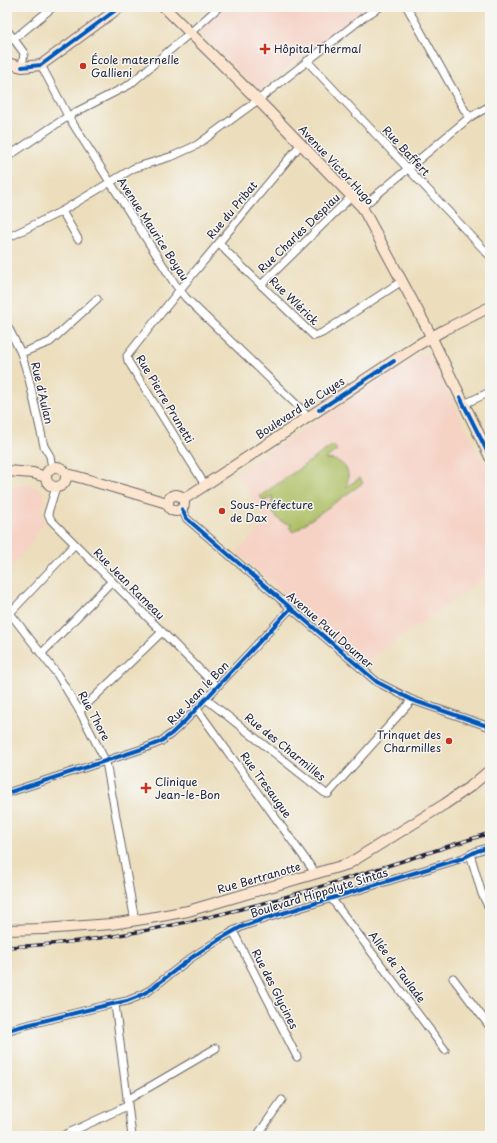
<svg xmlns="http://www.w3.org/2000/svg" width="497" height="1143" font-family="'Playpen Sans',sans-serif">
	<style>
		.built { fill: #f6d2c5 }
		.green { fill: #acbe61; stroke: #67704e }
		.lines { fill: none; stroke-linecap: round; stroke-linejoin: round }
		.street-casing { stroke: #696468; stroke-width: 9 }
		.secondary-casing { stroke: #696468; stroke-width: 12 }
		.street { stroke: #fff; stroke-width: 7 }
		.secondary { stroke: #fce5cf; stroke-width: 10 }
		.rail-casing { stroke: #22223b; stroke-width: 3.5 }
		.rail { stroke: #f6f6f2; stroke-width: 2; stroke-dasharray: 6; stroke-linecap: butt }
		.cycleway-casing { stroke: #f6f6f2; stroke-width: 6 }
		.cycleway { stroke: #0057b8; stroke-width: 4 }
		.poi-dot { fill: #c8321e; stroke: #f6f6f2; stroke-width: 1.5 }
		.labels { text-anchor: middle; stroke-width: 3; stroke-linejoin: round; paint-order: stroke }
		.poi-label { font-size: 11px; fill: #22223b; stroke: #f6f6f2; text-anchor: start }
		.street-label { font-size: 11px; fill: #22223b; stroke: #f6f6f2 }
	</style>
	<rect width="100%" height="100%" fill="#f6f6f2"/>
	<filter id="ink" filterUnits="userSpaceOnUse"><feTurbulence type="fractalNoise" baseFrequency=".025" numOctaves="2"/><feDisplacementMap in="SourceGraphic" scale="8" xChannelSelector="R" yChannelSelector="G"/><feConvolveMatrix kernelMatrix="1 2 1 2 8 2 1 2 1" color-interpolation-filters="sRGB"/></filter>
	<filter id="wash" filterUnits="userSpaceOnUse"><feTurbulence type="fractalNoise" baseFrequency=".012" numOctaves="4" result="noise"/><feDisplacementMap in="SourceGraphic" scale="16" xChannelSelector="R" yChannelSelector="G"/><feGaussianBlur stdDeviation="0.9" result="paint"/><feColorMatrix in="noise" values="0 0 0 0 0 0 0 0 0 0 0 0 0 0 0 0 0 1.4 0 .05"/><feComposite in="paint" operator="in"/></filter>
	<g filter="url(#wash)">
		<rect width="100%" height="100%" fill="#ecdebc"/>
		<g class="built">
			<path d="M223,7H370L259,89H257L247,78L243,76L225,58L198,28Z"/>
			<path d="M421,354L429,355L490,476V574L363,664L237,552L262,527L267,521L236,473Z"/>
			<path d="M30,484L41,490L45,500L41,514L45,521L26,550L7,571V488Z"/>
		</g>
		<path class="green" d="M333,445L337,450L325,459C342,459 353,469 346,487L360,478L363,483L293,532L289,527L292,524C277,524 268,510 273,496L264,502L260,496Z"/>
	</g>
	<g filter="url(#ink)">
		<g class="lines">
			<defs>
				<g id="street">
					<path d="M407,7L465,111L470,117"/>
					<path d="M7,30L24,53L22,67"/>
					<path d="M14,39L53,7"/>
					<path d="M307,61L490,256"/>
					<path d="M41,65L68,116L175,284L186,298L301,409L308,418"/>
					<path d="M7,157L70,115L129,85L190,33L219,7"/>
					<path d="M362,207L470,117L490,106"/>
					<path d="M62,211L78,239"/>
					<path d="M7,238L62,211L134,168L173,156L197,145L258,100L364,17L380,7"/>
					<path d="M220,243L226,251L314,336L317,335L322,333L402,281"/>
					<path d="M261,285L352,196"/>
					<path d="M7,325L21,353L29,379L44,446L50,456L52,468"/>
					<path d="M21,353L50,342L97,299"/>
					<path d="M464,404L490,392"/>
					<path d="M205,485L128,361L127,356L178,292L301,144"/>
					<path d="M56,487L48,513L51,520L217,687"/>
					<path d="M182,509L186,518L377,682L412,700L490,727"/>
					<path d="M7,611L10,613L57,674L79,710L106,762L135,921"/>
					<path d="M10,613L74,545"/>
					<path d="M42,653L111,582"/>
					<path d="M206,699L325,793L328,794L412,700"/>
					<path d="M197,709L316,874"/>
					<path d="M79,710L83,708L162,632"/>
					<path d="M7,793L145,748L160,742L171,734L185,721L291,608"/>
					<path d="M470,854L482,894L490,910"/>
					<path d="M331,898L445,1050"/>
					<path d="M233,931L297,1057"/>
					<path d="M453,978L490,1027"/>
					<path d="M115,1004L132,1136"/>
					<path d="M7,1031L15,1028L103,1006L127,1001L137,997L150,990L191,958L220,939L241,927L267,918L463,858L477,851L490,847"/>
					<path d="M127,1100L216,1048"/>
					<path d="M62,1136L127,1106"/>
					<path d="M257,1136L282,1100"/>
				</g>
				<g id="secondary">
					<path d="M164,7L258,100L362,207L426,326L490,457"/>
					<path d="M7,63L22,67L41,65L120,7"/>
					<circle cx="56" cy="477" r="10"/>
					<path d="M7,471L33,473L46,477"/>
					<path d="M66,477L71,475L82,478L167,503"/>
					<circle cx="176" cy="503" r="8"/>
					<path d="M184,499L416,346L444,330L490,307"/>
					<path d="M7,930L43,929L111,924L150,918L188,911L348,864L445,804L471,786L490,770"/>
				</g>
			</defs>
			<use href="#street" class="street-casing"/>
			<use href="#secondary" class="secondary-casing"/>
			<use href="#street" class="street"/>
			<use href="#secondary" class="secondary"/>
			<defs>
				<path id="rail" d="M7,947C174,940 332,883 490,833"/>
			</defs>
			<use href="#rail" class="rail-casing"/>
			<use href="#rail" class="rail"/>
			<defs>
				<g id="cycleway">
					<path d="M22,67L41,65L120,7"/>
					<path d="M460,397L490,457"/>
					<path d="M319,410L394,361"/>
					<path d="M182,509L186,518L377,682L412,700L490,727"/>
					<path d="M7,793L145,748L160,742L171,734L185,721L291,608"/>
					<path d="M7,1031L15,1028L103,1006L127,1001L137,997L150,990L191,958L220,939L241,927L267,918L463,858L477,851L490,847"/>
				</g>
			</defs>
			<use href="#cycleway" class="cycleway-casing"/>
			<use href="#cycleway" class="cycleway"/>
		</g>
	</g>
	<g class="poi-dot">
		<path d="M263 43h4v4h4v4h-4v4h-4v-4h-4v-4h4z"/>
		<circle cx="83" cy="66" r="4"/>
		<circle cx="222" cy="511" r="4"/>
		<circle cx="449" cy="741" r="4"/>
		<path d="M144 782h4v4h4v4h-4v4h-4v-4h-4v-4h4z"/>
	</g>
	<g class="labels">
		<g class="poi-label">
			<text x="274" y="53">Hôpital Thermal</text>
			<text x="91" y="64">École maternelle<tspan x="91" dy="13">Gallieni</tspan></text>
			<text x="230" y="509">Sous-Préfecture<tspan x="230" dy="13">de Dax</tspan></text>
			<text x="441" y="739" text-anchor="end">Trinquet des<tspan x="441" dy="13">Charmilles</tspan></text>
			<text x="155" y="786">Clinique<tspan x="155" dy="13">Jean-le-Bon</tspan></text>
		</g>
		<g class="street-label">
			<text transform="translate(406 151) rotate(47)" y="4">Rue Baffert</text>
			<text transform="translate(336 165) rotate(47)" y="4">Avenue Victor Hugo</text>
			<text transform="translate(232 210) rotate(-50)" y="4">Rue du Pribat</text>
			<text transform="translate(153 229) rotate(57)" y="4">Avenue Maurice Boyau</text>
			<text transform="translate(299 233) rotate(-44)" y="4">Rue Charles Despiau</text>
			<text transform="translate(294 301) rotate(44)" y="4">Rue Wlérick</text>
			<text transform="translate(42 393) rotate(77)" y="4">Rue d'Aulan</text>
			<text transform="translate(165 399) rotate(59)" y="4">Rue Pierre Prunetti</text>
			<text transform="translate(300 408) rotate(-33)" y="4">Boulevard de Cuyes</text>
			<text transform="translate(129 584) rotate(45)" y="4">Rue Jean Rameau</text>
			<text transform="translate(330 630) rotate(41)" y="4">Avenue Paul Doumer</text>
			<text transform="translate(198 693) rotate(-46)" y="4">Rue Jean le Bon</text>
			<text transform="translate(94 716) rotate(62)" y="4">Rue Thore</text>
			<text transform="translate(285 747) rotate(39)" y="4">Rue des Charmilles</text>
			<text transform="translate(266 785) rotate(54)" y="4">Rue Tresaugue</text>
			<text transform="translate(259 878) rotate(-16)" y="4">Rue Bertranotte</text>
			<text transform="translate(319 893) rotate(-17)" y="4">Boulevard Hippolyte Sintas</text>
			<text transform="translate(397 967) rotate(53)" y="4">Allée de Taulade</text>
			<text transform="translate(275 989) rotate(63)" y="4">Rue des Glycines</text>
		</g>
	</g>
	<rect width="497" height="1143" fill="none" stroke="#f6f6f2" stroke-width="24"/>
</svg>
